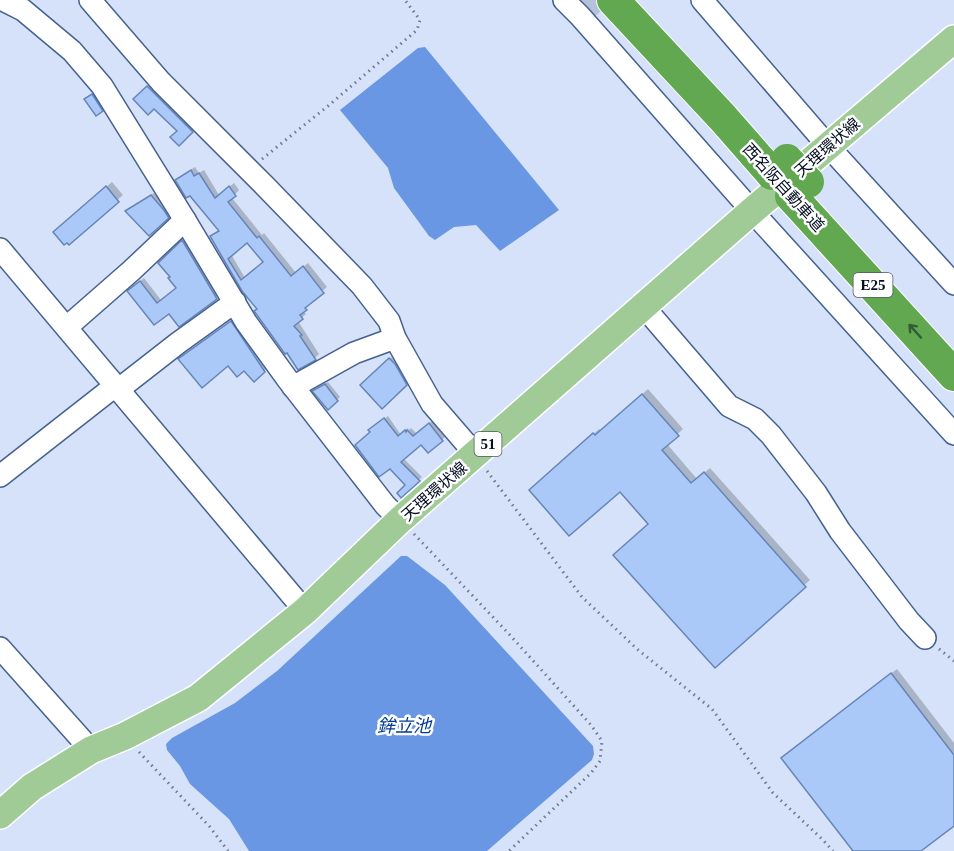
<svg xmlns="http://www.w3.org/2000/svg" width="954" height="851" font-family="'Times New Roman','Noto Sans JP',serif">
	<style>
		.water { fill: #6997e3 }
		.shadow { fill: #0003; fill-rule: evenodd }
		.building { fill: #abc9f8; stroke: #6685b7; stroke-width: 1.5; fill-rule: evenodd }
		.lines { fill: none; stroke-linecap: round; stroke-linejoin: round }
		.minor-tunnel { stroke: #b6c2d9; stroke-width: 21; stroke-dasharray: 21 10; stroke-linecap: butt }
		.minor-casing { stroke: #446191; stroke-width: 24 }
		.major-casing { stroke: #fff; stroke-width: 30 }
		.highway-casing { stroke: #fff; stroke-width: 34 }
		.path { stroke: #6d798e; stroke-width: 3; stroke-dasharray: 1.5 4.5; stroke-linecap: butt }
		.minor { stroke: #fff; stroke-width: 21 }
		.major { stroke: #a0cb96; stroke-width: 27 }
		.highway { stroke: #61a850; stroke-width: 32 }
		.highway-bridge-casing { stroke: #fff; stroke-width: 34; stroke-linecap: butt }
		.highway-bridge { stroke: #61a850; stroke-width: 32 }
		.oneway { stroke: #335c39 }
		.labels { text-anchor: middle; stroke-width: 5; stroke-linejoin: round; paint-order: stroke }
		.shield { fill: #fff; stroke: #505764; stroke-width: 1.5 }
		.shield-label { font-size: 15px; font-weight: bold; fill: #050f22 }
		.street-label { font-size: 16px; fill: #050f22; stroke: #fff }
		.water-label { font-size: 18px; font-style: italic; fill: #003b92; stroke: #fff }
	</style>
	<rect width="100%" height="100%" fill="#d5e2f9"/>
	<g class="water">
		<path d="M425,47L559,210L500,251L476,225L454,227L435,240L429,236L394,188L388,168L340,110L418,48Z"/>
		<path d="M401,556H407L445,585L593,746L594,754L592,760L487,851H249L229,819L190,784L180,766L167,750L166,744L172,738L235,703L277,671Z"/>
	</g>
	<g class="shadow">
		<path d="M151,84L195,128L179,143V131L154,107L135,99Z"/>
		<path d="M95,92L105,107L102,110L89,96Z"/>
		<path d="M195,167L199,173L204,170L219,195L234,183L239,190L232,198L262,235L264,233L296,273L308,263L327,287L308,303L310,305L303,310L306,314L298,321L319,354L315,358L287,351L212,237L220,230L181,176ZM247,241L264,262L245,278L231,254Z"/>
		<path d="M112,182L123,195L69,243L60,227Z"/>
		<path d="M154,193L166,206L171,213L149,234L131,208Z"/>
		<path d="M187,238L220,294L179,325L170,312L129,291L144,278L161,300L178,288L172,276L160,263Z"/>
		<path d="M234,319L267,368L254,380L244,369L228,364L183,356Z"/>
		<path d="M395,354L411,379L382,407L362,385Z"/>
		<path d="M328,382L340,397L328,408L317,388Z"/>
		<path d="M648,389L683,429L667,444L697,479L710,468L810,580L715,666L650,524L620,490L536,485L599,429L601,431Z"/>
		<path d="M388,416L401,435L408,428L409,430L411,428L417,434L432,421L445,437L428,451L421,443L403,458L422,477L401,496L407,485L372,432L373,428Z"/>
		<path d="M897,669L954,743V824L919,851H855L788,753Z"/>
	</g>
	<g class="building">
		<path d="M147,86L193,132L179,146L170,137L177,131L154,109L148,115L133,99Z"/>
		<path d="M92,94L103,111L96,116L84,99Z"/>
		<path d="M191,170L194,176L199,173L215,198L229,186L236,196L228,202L257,238L259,236L291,276L303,266L324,293L305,308L307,310L300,315L303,319L294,326L302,335L300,336L316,360L298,370L287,353L285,354L257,315L254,311L257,309L242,291L210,236L219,231L190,196L186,198L175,180ZM247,243L263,262L241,280L228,259Z"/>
		<path d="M106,186L119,202L69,245L67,243L64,245L53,232Z"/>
		<path d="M151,195L163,209L169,218L149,236L125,211Z"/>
		<path d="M182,240L217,299L179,327L169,314L154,325L127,291L140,281L157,303L176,288L168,278L170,277L158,263Z"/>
		<path d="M231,321L265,372L254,382L244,371L237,377L228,366L202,388L178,359Z"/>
		<path d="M389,358L395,364L407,385L382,409L360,385Z"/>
		<path d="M325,384L338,401L328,410L312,391Z"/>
		<path d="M642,394L679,436L662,450L691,483L704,472L806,587L715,668L613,555L648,524L620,492L569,536L529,490L593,433L595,435Z"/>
		<path d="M384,418L398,436L405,430L406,432L407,430L413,436L429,423L443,441L428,453L421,445L401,462L420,481L401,498L397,493L405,485L390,469L379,477L355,445L370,432L368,430Z"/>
		<path d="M891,673L954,755V826L921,851H853L781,758Z"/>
	</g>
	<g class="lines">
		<path class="minor-tunnel" d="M585,11L598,0"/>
		<defs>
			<g id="minor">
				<path d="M3,0L23,10L72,51L102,86L185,220L246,322L288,380L385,505L400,520"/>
				<path d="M90,0L161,82L264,185L362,286L389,321L395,338L432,404L476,455"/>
				<path d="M564,0L580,16L752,211L954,434"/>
				<path d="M702,0L828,146L954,284"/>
				<path d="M0,249L305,611"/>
				<path d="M644,307L729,406L755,419L771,435L816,493L840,531L909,621L925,638"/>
				<path d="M67,327L131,271L185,220"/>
				<path d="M293,387L354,353L395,338"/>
				<path d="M119,389L178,343L235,302"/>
				<path d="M0,476L115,386"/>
				<path d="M0,648L91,750"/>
			</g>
			<path id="major" d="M0,815L32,787L91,750L125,736L198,698L305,611L400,520L752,211L954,39"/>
			<g id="highway">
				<path d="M613,0L723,118L772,174"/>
				<path d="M791,196L954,375"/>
			</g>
		</defs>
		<use href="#minor" class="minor-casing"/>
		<use href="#major" class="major-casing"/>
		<use href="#highway" class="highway-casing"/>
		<g class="path">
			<path d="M262,159L328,106L417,30L420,20L405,0"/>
			<path d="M487,471L582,597L637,649L712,709L773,793L822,839L833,851"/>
			<path d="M414,534L509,634L591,725L602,741L600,761L591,773L509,851"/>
			<path d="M939,649L954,661"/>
			<path d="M139,752L210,827L228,851"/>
		</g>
		<use href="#minor" class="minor"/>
		<use href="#major" class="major"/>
		<use href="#highway" class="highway"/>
		<defs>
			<path id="highway-bridge" d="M787,160L808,182"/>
		</defs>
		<use href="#highway-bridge" class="highway-bridge-casing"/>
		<use href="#highway-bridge" class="highway-bridge"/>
	</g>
	<defs><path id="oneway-shaft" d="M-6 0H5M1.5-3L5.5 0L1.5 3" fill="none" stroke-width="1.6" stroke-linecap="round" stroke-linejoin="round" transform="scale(1.5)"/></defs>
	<use class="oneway" href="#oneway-shaft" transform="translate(915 331) rotate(-132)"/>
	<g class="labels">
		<g class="shield">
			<rect x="853.5" y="273" width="39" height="24" rx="4.5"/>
			<rect x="474.5" y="432" width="27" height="24" rx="4.5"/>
		</g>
		<g class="shield-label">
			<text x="873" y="290">E25</text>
			<text x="488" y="449">51</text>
		</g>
		<g class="street-label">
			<text transform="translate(827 147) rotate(-41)" y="6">天理環状線</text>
			<text transform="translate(784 187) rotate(48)" y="6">西名阪自動車道</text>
			<text transform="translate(434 491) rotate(-41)" y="6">天理環状線</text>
		</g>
		<g class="water-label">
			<text x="404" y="732">鉾立池</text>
		</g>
	</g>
</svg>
